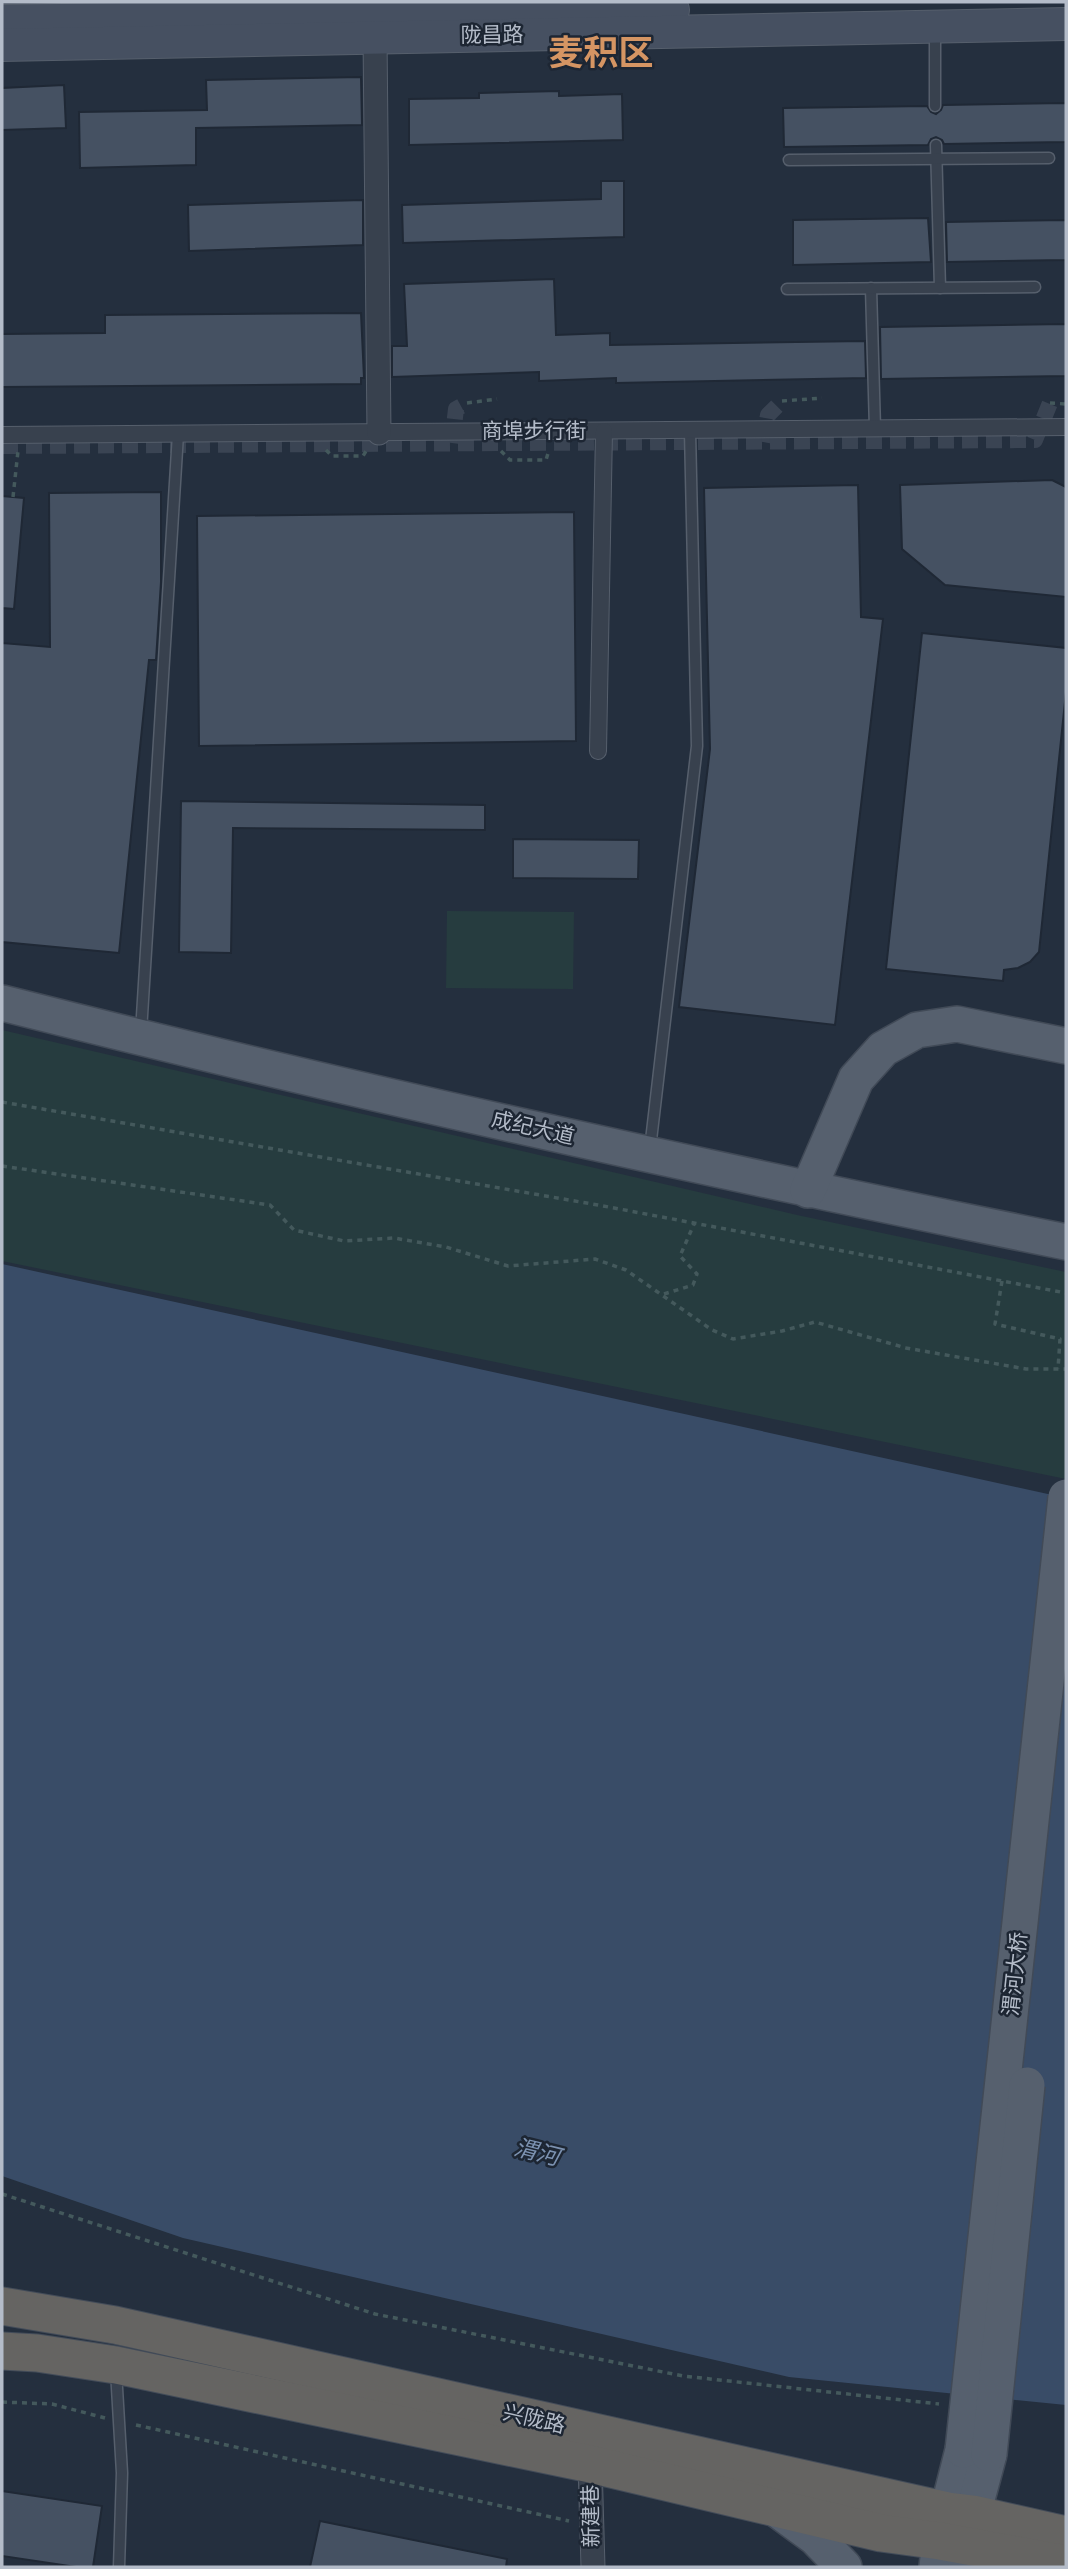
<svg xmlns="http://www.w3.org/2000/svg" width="1068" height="2569" font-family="Inter,'Noto Sans SC',sans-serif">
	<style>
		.green { fill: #263c3f }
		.water { fill: #394c67 }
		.building { fill: #455162; stroke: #1f2835; stroke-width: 2 }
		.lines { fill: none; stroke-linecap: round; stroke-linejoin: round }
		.pedestrian-tunnel { stroke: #3a4453; stroke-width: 16; stroke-dasharray: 16 8; stroke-linecap: butt }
		.service-casing { stroke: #565f6c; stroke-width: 13 }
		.pedestrian-casing { stroke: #565f6c; stroke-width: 18 }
		.minor-casing { stroke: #565f6c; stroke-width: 25 }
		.secondary-casing { stroke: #565f6c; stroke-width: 34 }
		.primary-casing { stroke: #414a57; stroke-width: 38 }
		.trunk-casing { stroke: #434c59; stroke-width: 39 }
		.path { stroke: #44595c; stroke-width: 3.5; stroke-dasharray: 5 5; stroke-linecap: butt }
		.service { stroke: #38414e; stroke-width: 10 }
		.pedestrian { stroke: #38414e; stroke-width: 16 }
		.minor { stroke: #38414e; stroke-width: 23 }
		.secondary { stroke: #465061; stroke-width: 32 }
		.primary { stroke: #56606e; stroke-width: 35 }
		.trunk { stroke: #656462; stroke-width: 37 }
		.primary-bridge-casing { stroke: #414a57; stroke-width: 38; stroke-linecap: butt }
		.primary-bridge { stroke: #56606e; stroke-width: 35 }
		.labels { text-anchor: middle; stroke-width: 5; stroke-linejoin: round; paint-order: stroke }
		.street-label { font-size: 21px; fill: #b4bcc9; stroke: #1d2633 }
		.water-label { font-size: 23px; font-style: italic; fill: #7c92b1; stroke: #1d2633 }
		.town-label { font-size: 35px; font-weight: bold; fill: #d59563; stroke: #1d2633 }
	</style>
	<rect width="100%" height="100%" fill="#242f3e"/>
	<g class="green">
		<path d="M447,911L574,912L573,989L446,988Z"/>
		<path d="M2,1030L797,1215L1066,1272V1479L2,1261Z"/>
	</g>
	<path class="water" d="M2,1264L1066,1498V2405L789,2377L183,2238L2,2176Z"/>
	<g class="building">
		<path d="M361,77L362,125L196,128V165L80,168L79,112L207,110L206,80Z"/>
		<path d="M64,85L66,128L2,130V88Z"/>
		<path d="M559,91V96L622,94L623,140L409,145V99L479,98V93Z"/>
		<path d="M1066,103V142L944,144L942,140L936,137L931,139L928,145L784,147L783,108L927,106L931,112L936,114L941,110L943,105Z"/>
		<path d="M601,181H624V237L403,243L402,205L601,199Z"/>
		<path d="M363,200V245L189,251L188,205Z"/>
		<path d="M928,218L931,262L793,265V220Z"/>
		<path d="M1066,220V260L947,262L946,222Z"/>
		<path d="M554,279L556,335L610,333V345L865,341L866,378L616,383V378L539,381V372L392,377V346H407L404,284Z"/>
		<path d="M361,313L364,378H361V384L2,387V334L105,333V315Z"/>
		<path d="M1066,324V376L881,379L880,327Z"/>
		<path d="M1052,480L1066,487V597L945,585L902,549L900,485Z"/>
		<path d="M858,485L861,617L883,619L835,1025L679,1007L710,749L704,488Z"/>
		<path d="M161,492V582L156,660H149L119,953L2,942V643L50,647L49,493Z"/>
		<path d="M2,496L24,498L14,609L2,608Z"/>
		<path d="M574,512L576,741L199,746L197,516Z"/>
		<path d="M922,633L1066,648V692L1039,952L1030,962L1018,968L1004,970L1003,981L886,969Z"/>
		<path d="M181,801L485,805V830L233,828L231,953L179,952Z"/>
		<path d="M513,839L639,840L638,879L513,878Z"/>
		<path d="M2,2491L102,2506L93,2567H76L2,2556Z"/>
		<path d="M320,2521L507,2559L506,2567H310Z"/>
	</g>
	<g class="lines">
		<g class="pedestrian-tunnel">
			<path d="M763,442L768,415L782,401"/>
			<path d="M452,443L456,409L467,403"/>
			<path d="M2,446L1035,440L1050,403"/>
		</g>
		<defs>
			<g id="service">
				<path d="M935,106V28"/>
				<path d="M936,145L940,288"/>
				<path d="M789,160L1049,158"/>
				<path d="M871,288L875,429"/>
				<path d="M787,289L1035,287"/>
				<path d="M141,1032L178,434"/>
				<path d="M650,1149L697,746L690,431"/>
				<path d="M116,2371L122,2473L119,2567"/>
			</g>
			<g id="pedestrian">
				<path d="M2,435L1066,427"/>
				<path d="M598,751L604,431"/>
			</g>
			<g id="minor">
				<path d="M375,37L379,433"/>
				<path d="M590,2464L593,2567"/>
			</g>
			<g id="secondary">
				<path d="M2,21L673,10"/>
				<path d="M2,45L1066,24"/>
			</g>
			<g id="primary">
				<path d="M2,1003C354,1092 710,1170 1066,1242"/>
				<path d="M808,1190L856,1079L883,1049L917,1030L957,1024L1066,1046"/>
				<path d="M775,2508L816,2538L844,2567"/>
				<path d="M937,2567L940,2541L963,2450"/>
				<path d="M966,2567L973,2514L989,2454"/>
			</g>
			<g id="trunk">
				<path d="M2,2306L115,2325L948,2511L973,2514L1066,2535"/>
				<path d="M2,2351L37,2353L116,2365L590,2464L881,2533L940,2541L1066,2564"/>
			</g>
		</defs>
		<use href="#service" class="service-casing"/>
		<use href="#pedestrian" class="pedestrian-casing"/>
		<use href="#minor" class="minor-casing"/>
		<use href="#secondary" class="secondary-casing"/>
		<use href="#primary" class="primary-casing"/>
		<use href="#trunk" class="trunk-casing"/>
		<g class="path">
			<path d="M782,401L822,398"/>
			<path d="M467,403L497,399"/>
			<path d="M1050,403L1066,404"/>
			<path d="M326,450L332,456H363L366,451"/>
			<path d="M501,451L510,460H546L549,450"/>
			<path d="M13,497L18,451"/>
			<path d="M2,1102L598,1205L1066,1293"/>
			<path d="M2,1166L270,1205L294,1230L344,1241L394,1238L446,1247L508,1266L595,1259L626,1270L712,1330L733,1339L782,1331L815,1322L906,1348L1026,1369H1066"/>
			<path d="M1002,1281L995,1324L1060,1339L1058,1369"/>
			<path d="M664,1294L693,1285L697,1274L680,1256L694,1224"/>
			<path d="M2,2194L375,2314L683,2376L939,2404"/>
			<path d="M2,2402L52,2404L105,2418"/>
			<path d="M136,2425L569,2521"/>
		</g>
		<use href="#service" class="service"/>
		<use href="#pedestrian" class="pedestrian"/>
		<use href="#minor" class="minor"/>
		<use href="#secondary" class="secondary"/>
		<use href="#primary" class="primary"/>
		<use href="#trunk" class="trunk"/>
		<defs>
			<g id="primary-bridge">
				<path d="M963,2450L1066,1497"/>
				<path d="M989,2454L1027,2085"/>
			</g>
		</defs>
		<use href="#primary-bridge" class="primary-bridge-casing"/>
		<use href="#primary-bridge" class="primary-bridge"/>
	</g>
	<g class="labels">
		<g class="street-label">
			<text transform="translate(492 35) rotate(-1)" y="7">陇昌路</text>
			<text x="534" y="438">商埠步行街</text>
			<text transform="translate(533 1128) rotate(13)" y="7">成纪大道</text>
			<text transform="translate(1015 1974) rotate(-84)" y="7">渭河大桥</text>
			<text transform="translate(534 2419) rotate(13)" y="7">兴陇路</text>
			<text transform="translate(591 2516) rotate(-91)" y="7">新建巷</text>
		</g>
		<g class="water-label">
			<text transform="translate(537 2152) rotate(14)" y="8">渭河</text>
		</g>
		<g class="town-label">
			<text x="601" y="65">麦积区</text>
		</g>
	</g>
	<rect width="1068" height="2569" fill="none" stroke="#b4bcc9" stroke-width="7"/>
</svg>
